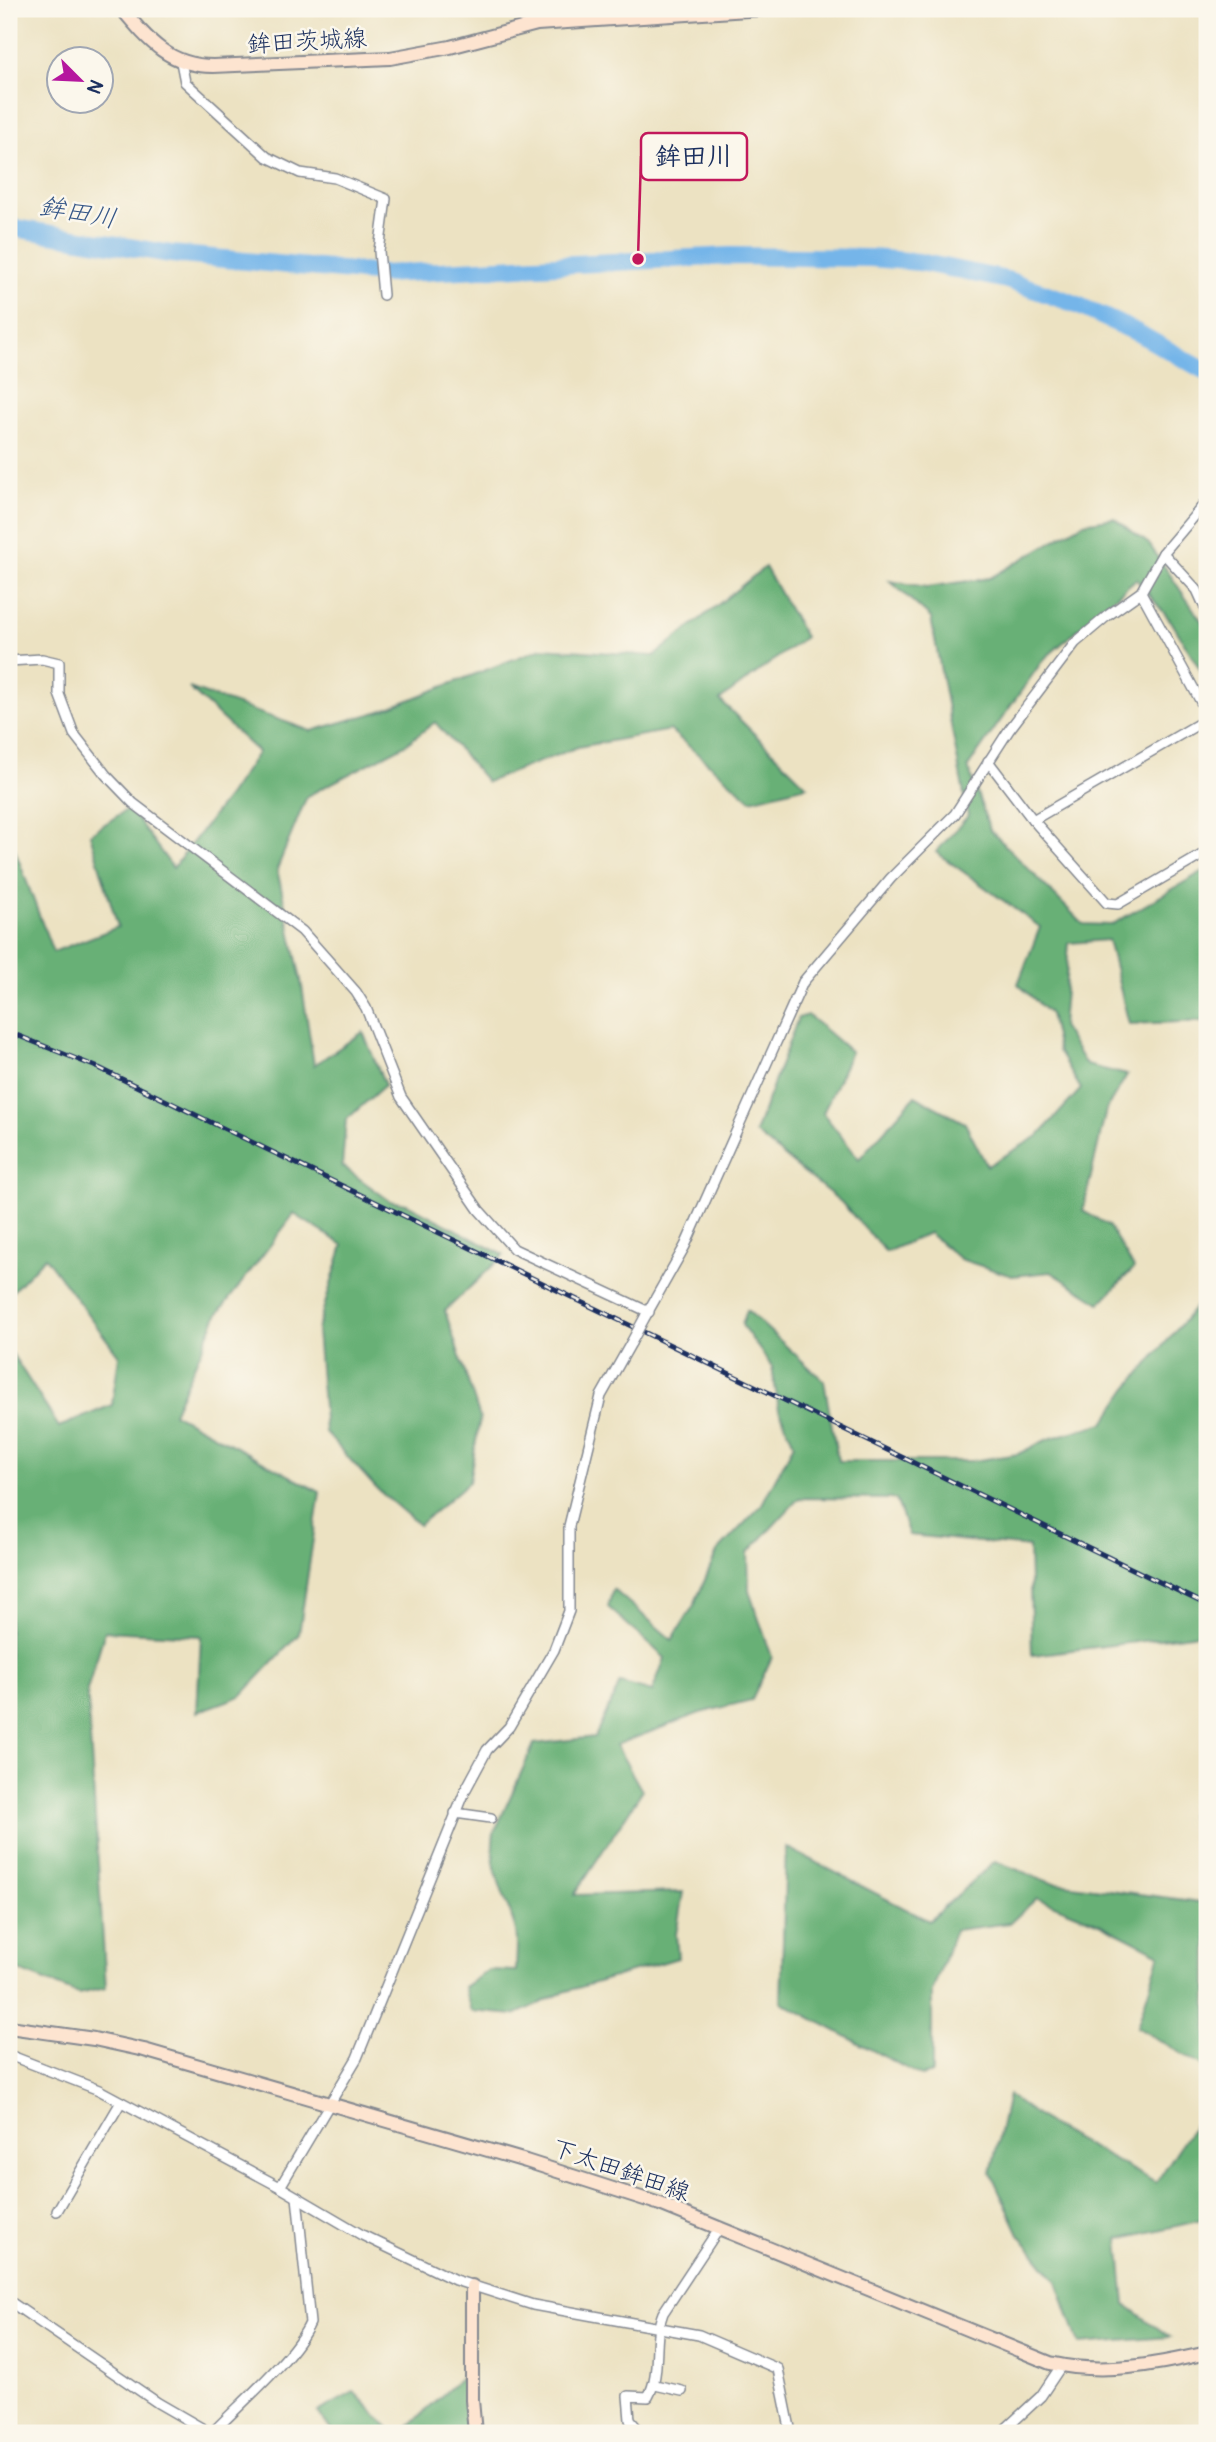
<svg xmlns="http://www.w3.org/2000/svg" width="1216" height="2442" font-family="Pangolin,'Klee One',sans-serif">
	<style>
		.forest { fill: #67b076; stroke: #41706a; stroke-width: 2 }
		.lines { fill: none; stroke-linecap: round; stroke-linejoin: round }
		.river { stroke: #74b5e9; stroke-width: 18 }
		.street-casing { stroke: #848890; stroke-width: 12 }
		.secondary-casing { stroke: #848890; stroke-width: 16 }
		.street { stroke: #fff; stroke-width: 9 }
		.secondary { stroke: #fde4d0; stroke-width: 12 }
		.rail-casing { stroke: #1b2f5e; stroke-width: 5 }
		.rail { stroke: #fbf7ec; stroke-width: 2.5; stroke-dasharray: 8; stroke-linecap: butt }
		.street-bridge-casing { stroke: #848890; stroke-width: 12; stroke-linecap: butt }
		.street-bridge { stroke: #fff; stroke-width: 9 }
		.labels { text-anchor: middle; stroke-width: 5; stroke-linejoin: round; paint-order: stroke }
		.street-label { font-size: 24px; fill: #1b2f5e; stroke: #fbf7ec }
		.water-label { font-size: 26px; font-style: italic; fill: #365788; stroke: #fbf7ec }
		.leader { fill: none; stroke: #c2185b; stroke-width: 2.5 }
		.callout-dot { fill: #c2185b; stroke: #fbf7ec; stroke-width: 2.5 }
		.callout { fill: #fbf7ec; stroke: #c2185b; stroke-width: 2.5 }
		.callout-label { font-size: 26px; text-anchor: middle; font-weight: bold; fill: #1b2f5e }
	</style>
	<rect width="100%" height="100%" fill="#fbf7ec"/>
	<filter id="ink" filterUnits="userSpaceOnUse"><feTurbulence type="fractalNoise" baseFrequency=".0143" numOctaves="2"/><feDisplacementMap in="SourceGraphic" scale="14" xChannelSelector="R" yChannelSelector="G"/><feConvolveMatrix kernelMatrix="1 2 1 2 8 2 1 2 1" color-interpolation-filters="sRGB"/></filter>
	<filter id="wash" filterUnits="userSpaceOnUse"><feTurbulence type="fractalNoise" baseFrequency=".00686" numOctaves="4" result="noise"/><feDisplacementMap in="SourceGraphic" scale="28" xChannelSelector="R" yChannelSelector="G"/><feGaussianBlur stdDeviation="1.57" result="paint"/><feColorMatrix in="noise" values="0 0 0 0 0 0 0 0 0 0 0 0 0 0 0 0 0 1.4 0 .05"/><feComposite in="paint" operator="in"/></filter>
	<g filter="url(#wash)">
		<rect width="100%" height="100%" fill="#ece2c2"/>
		<g class="forest">
			<path d="M1114,518L1149,544L1207,629V681L1171,621L1136,579L1043,660L968,767L990,830L1083,924L1111,925L1207,869V1021L1129,1024L1108,940L1069,943L1062,1026L1086,1065L1127,1075L1106,1110L1083,1211L1108,1225L1134,1268L1100,1303L1051,1272L1012,1276L960,1259L929,1233L886,1252L841,1202L755,1133L798,1018L808,1015L851,1052L823,1113L859,1159L915,1096L965,1123L987,1166L1038,1136L1081,1089L1058,1051L1050,1014L1018,984L1040,927L936,852L968,816L931,618L890,581L927,587L990,578L1084,523Z"/>
			<path d="M765,567L805,637L720,700L807,786L751,800L670,730L578,747L487,782L435,722L405,745L307,796L277,869L301,980L314,1065L363,1032L385,1085L346,1120L342,1166L390,1201L407,1204L504,1255L445,1311L480,1418L469,1482L419,1525L377,1489L325,1432L317,1330L343,1245L294,1214L217,1315L173,1413L320,1492L299,1634L241,1696L197,1712L201,1636L105,1631L87,1690L106,1988L78,1994L9,1967V1349L59,1427L112,1405L119,1356L45,1257L9,1295V834L53,952L118,927L90,834L129,808L173,868L229,795L258,752L189,688L311,731L381,711L542,648L654,656Z"/>
			<path d="M1207,1293V1633L1032,1655L1029,1547L909,1535L896,1499L799,1498L748,1553L749,1591L772,1657L752,1700L700,1713L616,1745L642,1791L574,1895L683,1892L676,1934L678,1958L564,1992L515,2015L471,2011L464,1987L489,1970L516,1971C516,1957 519,1940 515,1927C505,1894 488,1868 494,1833L534,1744L595,1737L620,1683L652,1692L665,1658L608,1607L613,1589L672,1640L694,1605L717,1552L761,1506L794,1444L779,1410L772,1367L742,1325L747,1310L824,1381L838,1461H972L1018,1454L1048,1439L1104,1423L1127,1389Z"/>
			<path d="M1207,1777V1880L1190,1815Z"/>
			<path d="M786,1847L929,1921L995,1861L1049,1882L1207,1903V2069L1137,2027L1160,1954L1099,1923L1037,1898L1010,1923L955,1930L932,1992V2073L921,2076L781,2002Z"/>
			<path d="M1008,2095L1053,2127L1156,2183L1207,2105V2219L1119,2239L1125,2304L1170,2337L1079,2344L1057,2281L1019,2234L991,2173Z"/>
			<path d="M462,2377L467,2433H401Z"/>
			<path d="M354,2392L394,2433H333L318,2412Z"/>
		</g>
		<g class="lines">
			<path class="river" d="M9,227L171,254L383,274L730,256L871,258L919,262L1007,280L1073,303L1138,333L1207,372"/>
		</g>
	</g>
	<g filter="url(#ink)">
		<g class="lines">
			<defs>
				<g id="street">
					<path d="M181,62L185,82L267,157L300,173L335,178L386,199L379,251L383,295"/>
					<path d="M1163,553L1197,590L1207,612"/>
					<path d="M1141,592L1207,713"/>
					<path d="M9,661L42,659L59,663V694L74,734L106,775L133,803L302,931L356,992L366,1008L401,1097L479,1210L514,1249L649,1312"/>
					<path d="M988,761L1033,820L1107,903L1118,904L1207,852"/>
					<path d="M1033,820L1207,719"/>
					<path d="M645,1317L685,1246L803,982L891,878L955,814L1009,730L1075,643L1107,616L1141,592L1163,553L1207,501"/>
					<path d="M455,1813L491,1818"/>
					<path d="M9,2055L99,2090L280,2187L362,2235L455,2280L533,2305L699,2335L778,2369L791,2433"/>
					<path d="M280,2187L357,2058L466,1789L487,1750L509,1727L554,1650L569,1611V1526L601,1396L631,1343"/>
					<path d="M57,2211L121,2102"/>
					<path d="M9,2301L158,2403L210,2433"/>
					<path d="M655,2385L682,2391"/>
					<path d="M212,2433C240,2404 294,2358 310,2323L297,2197"/>
					<path d="M641,2433L630,2420L628,2396L648,2397C662,2372 652,2340 663,2313L720,2227"/>
					<path d="M1001,2433L1041,2396L1061,2366"/>
				</g>
				<g id="secondary">
					<path d="M122,9C148,40 169,66 213,66L390,58L450,47L537,24L763,9"/>
					<path d="M9,2027L94,2039L144,2050L526,2161L660,2204L1050,2363C1103,2375 1155,2365 1207,2353"/>
					<path d="M472,2286V2400L475,2433"/>
				</g>
			</defs>
			<use href="#street" class="street-casing"/>
			<use href="#secondary" class="secondary-casing"/>
			<use href="#street" class="street"/>
			<use href="#secondary" class="secondary"/>
			<defs>
				<path id="rail" d="M9,1032L99,1068L1207,1605"/>
			</defs>
			<use href="#rail" class="rail-casing"/>
			<use href="#rail" class="rail"/>
			<defs>
				<path id="street-bridge" d="M631,1343L645,1317"/>
			</defs>
			<use href="#street-bridge" class="street-bridge-casing"/>
			<use href="#street-bridge" class="street-bridge"/>
		</g>
	</g>
	<g class="labels">
		<g class="street-label">
			<text transform="translate(307 41) rotate(-3)" y="8">鉾田茨城線</text>
			<text transform="translate(621 2170) rotate(19)" y="8">下太田鉾田線</text>
		</g>
		<g class="water-label">
			<text transform="translate(78 212) rotate(10)" y="9">鉾田川</text>
		</g>
	</g>
	<path class="leader" d="M638 259L641 156"/>
	<circle class="callout-dot" cx="638" cy="259" r="7"/>
	<rect class="callout" x="641" y="133" width="106" height="47" rx="7"/>
	<g class="callout-label">
		<text x="694" y="165">鉾田川</text>
	</g>
	<rect width="1216" height="2442" fill="none" stroke="#fbf7ec" stroke-width="35"/>
	<g transform="translate(80 80) rotate(114)"><circle r="33" fill="#fbf7ec" stroke="#a1a7b3" stroke-width="2"/>
	<path d="M0-5L12 26L0 18L-12 26Z" fill="#b5179e"/>
	<text y="-10" font-size="19" font-weight="bold" text-anchor="middle" fill="#1b2f5e">N</text>
	</g>
</svg>
